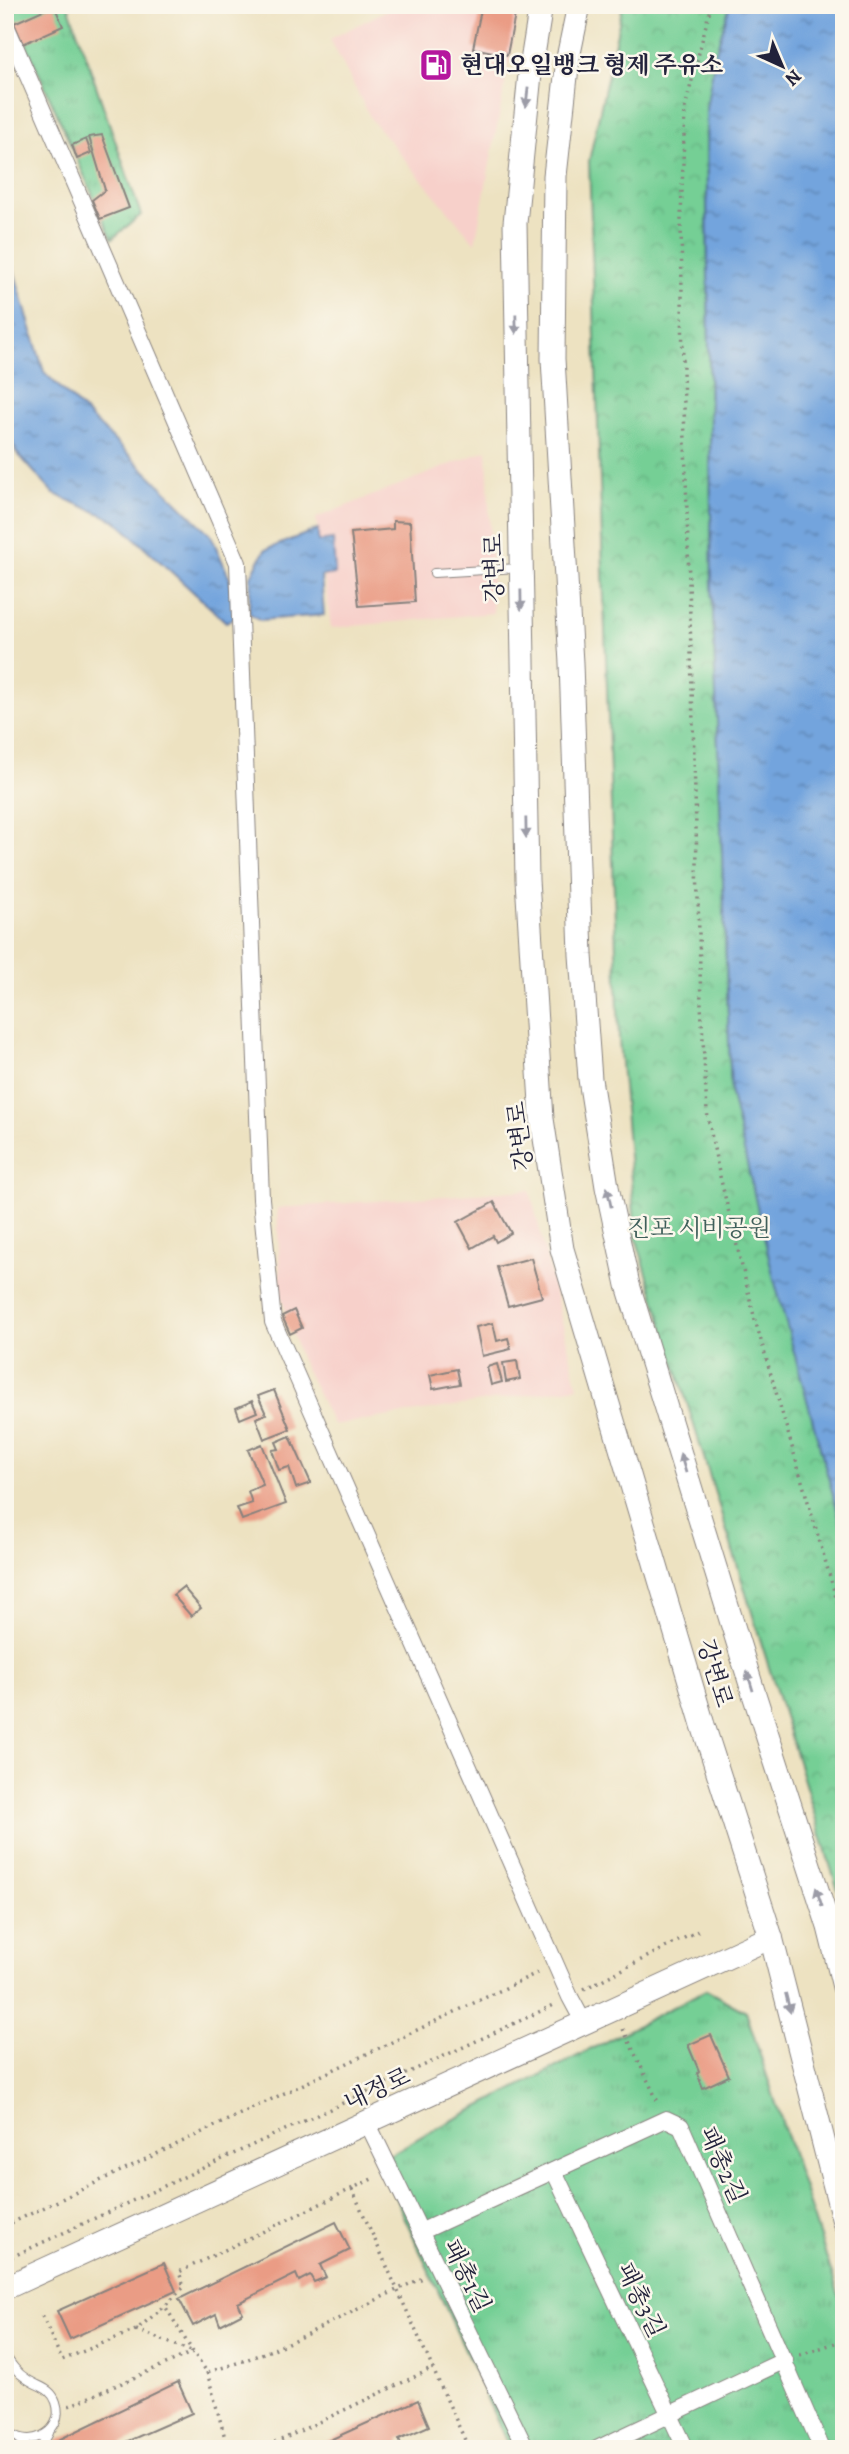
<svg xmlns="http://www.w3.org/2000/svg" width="849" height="2454" font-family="Alegreya,'Noto Serif KR',serif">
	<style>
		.built { fill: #f7d0ca }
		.grass { fill: url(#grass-tufts); stroke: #4c7868; stroke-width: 2 }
		.park { fill: url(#park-crowns); stroke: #4c7868; stroke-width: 2 }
		.water { fill: url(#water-ripples); stroke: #4a638c; stroke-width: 2 }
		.building { fill: #ea9c85 }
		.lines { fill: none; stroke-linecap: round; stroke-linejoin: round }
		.lane-casing { stroke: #88827e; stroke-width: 10 }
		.street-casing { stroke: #88827e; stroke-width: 18 }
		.secondary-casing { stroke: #88827e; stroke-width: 25 }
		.path { stroke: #88827e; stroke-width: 3.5; stroke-dasharray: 2 5; stroke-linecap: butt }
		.lane { stroke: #fff; stroke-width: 8 }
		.street { stroke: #fff; stroke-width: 16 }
		.secondary { stroke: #fff; stroke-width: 23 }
		.oneway { fill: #9c9ca7 }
		.labels { text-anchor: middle; stroke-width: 5; stroke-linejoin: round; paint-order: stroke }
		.poi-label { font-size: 24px; font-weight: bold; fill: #22223b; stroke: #fbf7ec; text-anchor: start }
		.street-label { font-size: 24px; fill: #22223b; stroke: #fbf7ec }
		.park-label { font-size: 24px; fill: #3f5f5a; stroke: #fbf7ec }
	</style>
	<defs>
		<pattern id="grass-tufts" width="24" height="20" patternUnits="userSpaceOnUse" patternTransform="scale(1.75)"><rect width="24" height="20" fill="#75cf95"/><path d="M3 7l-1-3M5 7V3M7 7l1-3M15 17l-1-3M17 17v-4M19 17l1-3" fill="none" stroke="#65b181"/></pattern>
		<pattern id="park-crowns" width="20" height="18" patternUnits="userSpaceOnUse" patternTransform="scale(1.75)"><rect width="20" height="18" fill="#75cf95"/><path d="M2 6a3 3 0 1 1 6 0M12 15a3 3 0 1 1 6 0" fill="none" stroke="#65b181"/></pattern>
		<pattern id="water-ripples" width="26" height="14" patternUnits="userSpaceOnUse" patternTransform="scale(1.75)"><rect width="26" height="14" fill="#73a4dd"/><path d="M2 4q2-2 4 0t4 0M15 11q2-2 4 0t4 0" fill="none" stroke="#5e85b4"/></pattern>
	</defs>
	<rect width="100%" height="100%" fill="#fbf7ec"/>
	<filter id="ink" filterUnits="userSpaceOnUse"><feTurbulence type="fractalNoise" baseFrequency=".0143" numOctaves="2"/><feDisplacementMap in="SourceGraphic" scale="14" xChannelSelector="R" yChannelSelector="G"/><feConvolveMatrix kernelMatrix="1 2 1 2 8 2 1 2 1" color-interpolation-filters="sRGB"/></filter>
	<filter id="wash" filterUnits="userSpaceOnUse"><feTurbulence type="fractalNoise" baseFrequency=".00686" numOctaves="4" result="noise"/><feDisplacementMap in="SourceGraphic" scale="28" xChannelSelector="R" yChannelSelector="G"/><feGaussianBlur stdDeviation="1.57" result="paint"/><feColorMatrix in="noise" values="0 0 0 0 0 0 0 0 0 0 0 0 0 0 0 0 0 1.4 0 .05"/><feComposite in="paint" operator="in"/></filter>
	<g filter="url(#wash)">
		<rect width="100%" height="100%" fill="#ede2c1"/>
		<g class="built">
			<path d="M397,5H520L475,243L371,119L330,39Z"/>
			<path d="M487,450L493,613L331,628L316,518Z"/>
			<path d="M530,1190L578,1387L333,1425L300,1358L281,1296L277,1208Z"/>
		</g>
		<g class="grass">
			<path d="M9,5H68L141,215L112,239Z"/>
			<path d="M706,1990L746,2012L844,2311V2449H510L379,2161L424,2135Z"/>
		</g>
		<path class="park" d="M623,5H739L706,129L712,587L731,1095L844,1528V1910L636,1238L619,1040L589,161Z"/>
		<g class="water">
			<path d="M730,5H844V1535L774,1279L731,1095L712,587L706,108L716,51Z"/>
			<path d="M5,241L44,372L211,535L230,579L235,617L226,622L115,520L54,494L16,452L5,422Z"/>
			<path d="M318,529V542L333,540L335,574L321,576L324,615L260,620L249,613L251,576L265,550Z"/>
		</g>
		<g id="blocks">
			<g class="building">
				<path d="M54,5L63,26L23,44L14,23Z"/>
				<path d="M482,5H517L507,55L473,48Z"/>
				<path d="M102,135L129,208L100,219L92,200L105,190L89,137Z"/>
				<path d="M86,139L91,153L77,159L72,145Z"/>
				<path d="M393,521L410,522L415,602L359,606L351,533L393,529Z"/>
				<path d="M494,1202L511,1233L496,1242L493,1236L472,1248L458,1222Z"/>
				<path d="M531,1258L542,1297L508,1306L497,1267Z"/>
				<path d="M294,1310L302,1328L290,1334L282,1316Z"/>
				<path d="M493,1323L497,1341L508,1338L511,1349L482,1356L476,1327Z"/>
				<path d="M517,1361L520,1379L506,1382L503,1363Z"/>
				<path d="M497,1364L502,1382L491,1385L487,1367Z"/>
				<path d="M457,1369L460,1384L433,1389L430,1375Z"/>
				<path d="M274,1390L290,1429L264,1439L256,1418L266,1414L258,1396Z"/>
				<path d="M252,1401L257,1412L240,1419L236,1408Z"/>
				<path d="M290,1436L311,1483L296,1488L289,1467L279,1470L272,1450L279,1449L276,1442Z"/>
				<path d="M262,1444L286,1504L242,1520L237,1508L252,1503L248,1491L263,1485L248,1450Z"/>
				<path d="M183,1587L201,1608L191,1616L173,1595Z"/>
				<path d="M711,2035L729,2076L703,2088L697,2073L699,2071L688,2045Z"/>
				<path d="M336,2222L350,2250L320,2265L326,2277L314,2282L310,2275L299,2281L296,2274L238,2303L243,2313L220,2325L216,2314L193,2326L179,2299Z"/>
				<path d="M164,2263L176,2291L70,2339L57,2311Z"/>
				<path d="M178,2382L192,2413L110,2449H52L50,2444Z"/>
				<path d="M418,2400L429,2426L399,2439L403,2449H310Z"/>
			</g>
		</g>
	</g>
	<g filter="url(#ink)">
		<use href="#blocks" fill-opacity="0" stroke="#88827e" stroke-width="2"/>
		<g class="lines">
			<defs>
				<g id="lane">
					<path d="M434,573L520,568"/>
					<path d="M5,2355C11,2364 17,2373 27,2379C38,2387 51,2387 56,2402C67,2434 23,2453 5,2426"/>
					<path d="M5,2362V2388"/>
					<path d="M19,2439L31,2449"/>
					<path d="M40,2449L49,2433"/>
				</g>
				<g id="street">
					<path d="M5,23L238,563L261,1199L273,1322L570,1997L584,2023"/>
					<path d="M367,2122L526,2449"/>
					<path d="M554,2171L686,2449"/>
					<path d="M420,2232L666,2119L681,2126L822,2449"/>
					<path d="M597,2449L785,2360"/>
				</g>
				<g id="secondary">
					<path d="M541,5L530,74L515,223L527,880L542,1119L562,1249L703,1725L771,1937L844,2222"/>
					<path d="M579,5L568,58L555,176L553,359L571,663L581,955L590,1079L607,1187L628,1285L753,1691L829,1927L844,1987"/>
					<path d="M5,2288L771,1937"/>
				</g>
			</defs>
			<use href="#lane" class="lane-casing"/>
			<use href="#street" class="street-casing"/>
			<use href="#secondary" class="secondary-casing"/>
			<g class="path">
				<path d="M711,5L685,108L681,218L683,371L701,1004L707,1112L717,1164L755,1320L844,1625"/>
				<path d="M584,1989L698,1931"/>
				<path d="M623,2029L659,2104"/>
				<path d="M352,2189L469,2449"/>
				<path d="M5,2226L539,1972"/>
				<path d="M5,2260L556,2004"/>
				<path d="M42,2316L62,2360L136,2330L165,2306"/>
				<path d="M136,2330L191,2351"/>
				<path d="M193,2352L165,2306L184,2287L179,2272L374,2178"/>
				<path d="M800,2355L844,2340"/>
				<path d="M207,2372L228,2449"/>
				<path d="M69,2406L193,2352L207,2372C284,2352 352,2309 425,2277"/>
				<path d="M262,2449L433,2368"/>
			</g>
			<use href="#lane" class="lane"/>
			<use href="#street" class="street"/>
			<use href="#secondary" class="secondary"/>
		</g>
		<defs><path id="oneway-solid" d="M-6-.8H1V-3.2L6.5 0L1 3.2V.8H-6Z" transform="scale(1.75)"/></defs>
		<g class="oneway">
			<use href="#oneway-solid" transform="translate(527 97) rotate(96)"/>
			<use href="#oneway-solid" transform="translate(516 324) rotate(89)"/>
			<use href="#oneway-solid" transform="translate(521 600) rotate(89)"/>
			<use href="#oneway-solid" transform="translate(526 828) rotate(89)"/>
			<use href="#oneway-solid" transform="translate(609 1197) rotate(-102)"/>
			<use href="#oneway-solid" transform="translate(683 1463) rotate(-107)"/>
			<use href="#oneway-solid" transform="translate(750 1681) rotate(-107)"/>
			<use href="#oneway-solid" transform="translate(819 1897) rotate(-108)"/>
			<use href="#oneway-solid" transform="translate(788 2003) rotate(76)"/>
		</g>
	</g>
	<defs>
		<symbol id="fuel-square" viewBox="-11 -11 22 22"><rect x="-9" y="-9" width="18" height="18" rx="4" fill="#b5179e" stroke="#fbf7ec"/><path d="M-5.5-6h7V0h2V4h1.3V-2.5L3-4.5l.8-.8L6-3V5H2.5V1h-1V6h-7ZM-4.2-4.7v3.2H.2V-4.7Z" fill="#fff"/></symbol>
	</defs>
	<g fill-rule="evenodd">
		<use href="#fuel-square" x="417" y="46" width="38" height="38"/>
	</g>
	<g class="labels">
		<g class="poi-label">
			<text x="460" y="73">현대오일뱅크 형제 주유소</text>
		</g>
		<g class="street-label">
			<text transform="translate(494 568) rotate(-91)" y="8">강변로</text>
			<text transform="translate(520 1136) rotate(-97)" y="8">강변로</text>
			<text transform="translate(715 1673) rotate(73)" y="8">강변로</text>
			<text transform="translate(377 2089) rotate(-25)" y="8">내정로</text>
			<text transform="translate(723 2165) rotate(66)" y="8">패총2길</text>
			<text transform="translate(467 2276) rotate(64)" y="8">패총1길</text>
			<text transform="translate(641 2300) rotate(64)" y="8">패총3길</text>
		</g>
		<g class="park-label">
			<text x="699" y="1236">진포 시비공원</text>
		</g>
	</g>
	<rect width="849" height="2454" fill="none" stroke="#fbf7ec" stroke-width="28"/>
	<g transform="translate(782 66) rotate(136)" stroke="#fbf7ec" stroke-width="5" paint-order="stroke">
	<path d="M0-5L12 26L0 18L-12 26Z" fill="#22223b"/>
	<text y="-10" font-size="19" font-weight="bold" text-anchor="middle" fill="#22223b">N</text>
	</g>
</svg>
